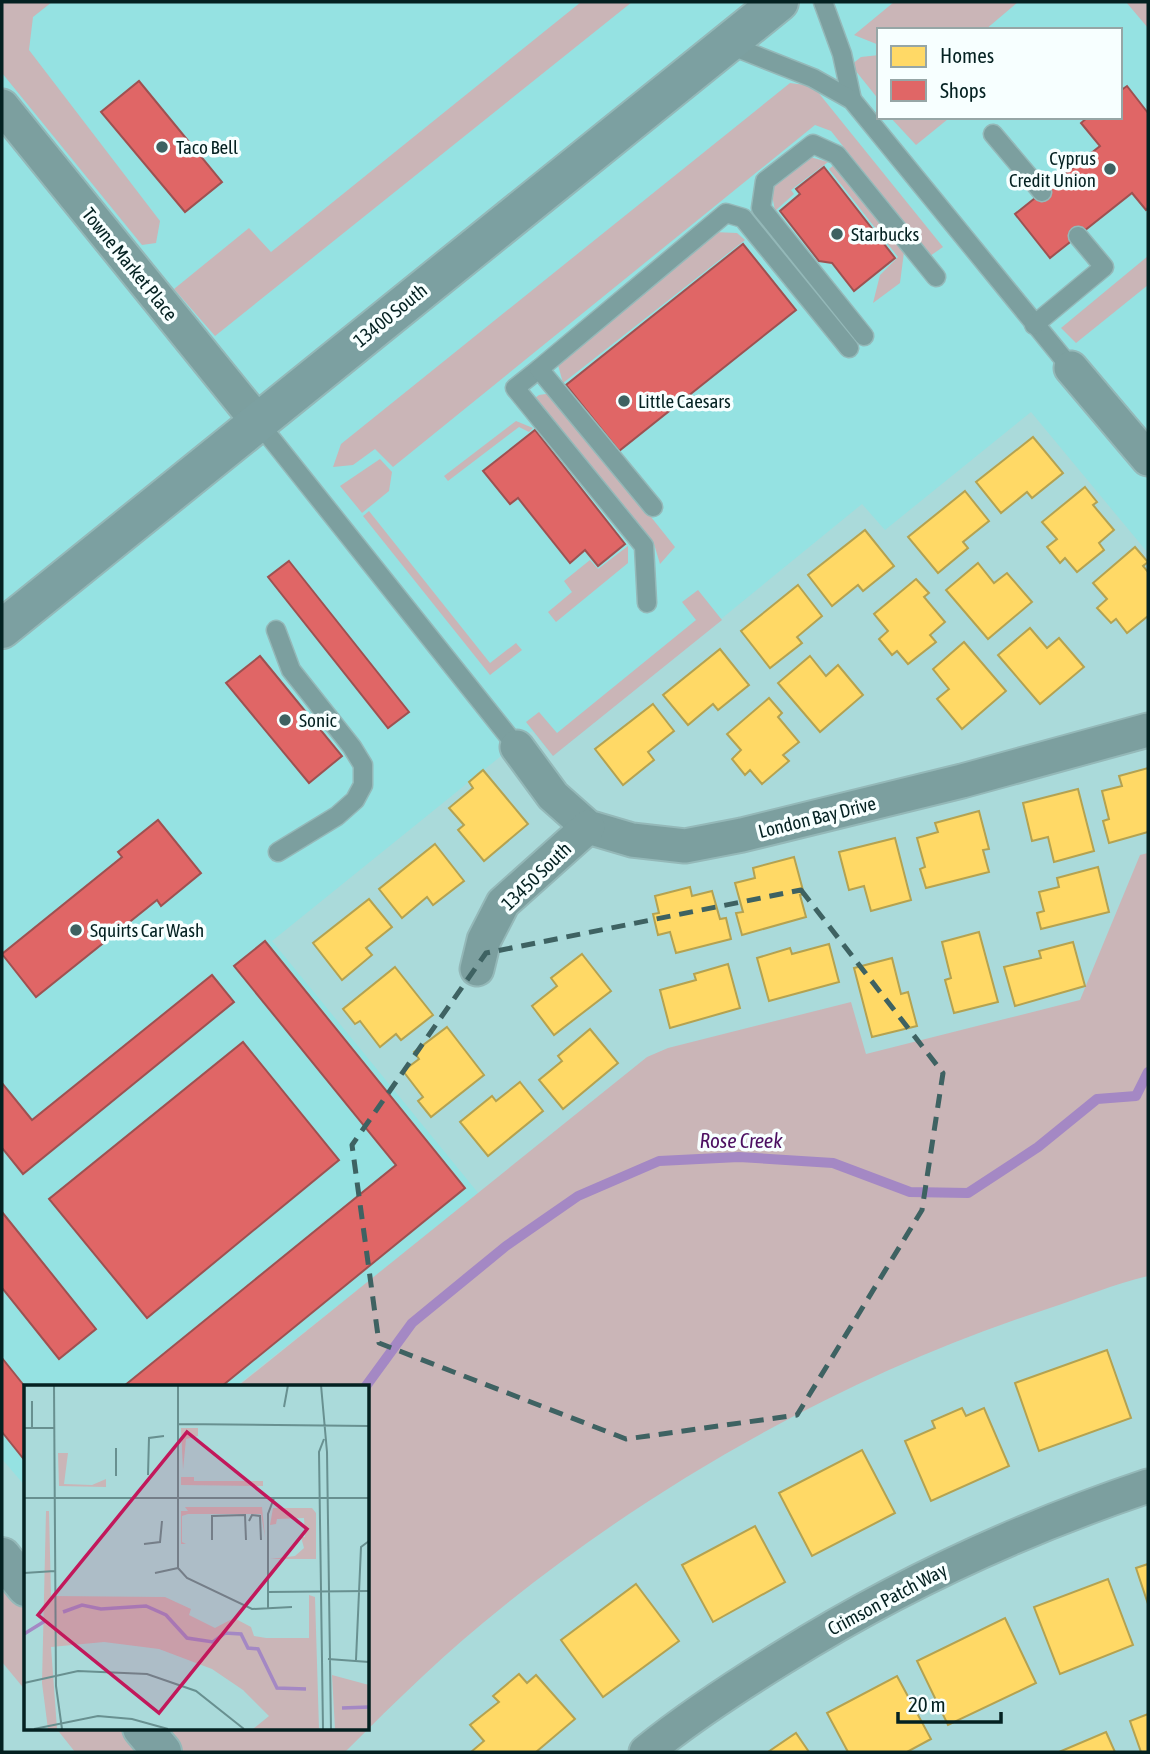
<svg xmlns="http://www.w3.org/2000/svg" width="1150" height="1754" font-family="'Asap Condensed',sans-serif">
	<style>
		.built { fill: #95e2e2; fill-rule: evenodd }
		.green { fill: #cab5b7 }
		.homes { fill: #ffd966; stroke: #b4a251; stroke-width: 2 }
		.shops { fill: #e06666; stroke: #9e5151; stroke-width: 2 }
		.lines { fill: none; stroke-linecap: round; stroke-linejoin: round }
		.stream { stroke: #a488c4; stroke-width: 10 }
		.lane-casing { stroke: #94b8b8; stroke-width: 21 }
		.street-casing { stroke: #94b8b8; stroke-width: 37 }
		.secondary-casing { stroke: #94b8b8; stroke-width: 42 }
		.lane { stroke: #7c9f9f; stroke-width: 18 }
		.street { stroke: #7c9f9f; stroke-width: 33 }
		.secondary { stroke: #7ca0a1; stroke-width: 38 }
		.marked { fill: none; stroke: #3e6262; stroke-width: 5; stroke-dasharray: 14 9; stroke-linejoin: round }
		.poi-dot { fill: #3e6262; stroke: #f7ffff; stroke-width: 2.5 }
		.labels { text-anchor: middle; stroke-width: 7; stroke-linejoin: round; paint-order: stroke }
		.poi-label { font-size: 19px; fill: #042121; stroke: #f7ffff; text-anchor: start }
		.street-label { font-size: 19px; fill: #042121; stroke: #f7ffff }
		.water-label { font-size: 21px; font-style: italic; fill: #4c0f61; stroke: #f7ffff }
		.inset-river { fill: none; stroke: #a488c4; stroke-width: 3.5 }
		.inset-road { fill: none; stroke: #689090; stroke-width: 2 }
		.view { fill: #c2185b; fill-opacity: 0.15; stroke: #c2185b; stroke-width: 3.5 }
		.inset-edge { fill: none; stroke: #042121; stroke-width: 3.5 }
	</style>
	<rect width="100%" height="100%" fill="#aadada"/>
	<path class="built" d="M2,2H1148V553L1031,412L885,530L862,504L553,756L532,731L272,941L479,1194L236,1386H26V1487L2,1459ZM879,30H1120V117H879Z"/>
	<g class="green">
		<path d="M2,2H52L33,17L29,50L160,221L156,243L142,245L2,73Z"/>
		<path d="M581,2H632L215,336L174,289L249,228L271,252Z"/>
		<path d="M894,2H1018L985,30H879V45L854,35Z"/>
		<path d="M1126,2H1148V28Z"/>
		<path d="M879,55V100L851,65L861,57Z"/>
		<path d="M790,83L813,86L943,247L930,256L831,131L815,125L393,467L375,449L353,465L333,467L341,444Z"/>
		<path d="M890,117H946L948,119L916,145Z"/>
		<path d="M810,157L828,162L791,190L794,194L775,211L771,189L785,171Z"/>
		<path d="M834,165L904,252L900,283L873,303L880,275L898,257L829,169Z"/>
		<path d="M714,232L737,233L745,240L563,383L558,365L569,348Z"/>
		<path d="M1148,256V285L1076,343L1061,328Z"/>
		<path d="M552,393L675,547L660,564L654,544L535,398L539,395Z"/>
		<path d="M516,421L533,428L529,432L519,427L448,481L444,476Z"/>
		<path d="M380,459L392,472L389,491L362,513L340,486Z"/>
		<path d="M369,511L490,663L516,643L522,650L490,675L363,516Z"/>
		<path d="M628,546V563L556,622L548,612L572,592L564,581L590,560L598,569Z"/>
		<path d="M698,590L722,620L553,756L526,722L539,712L557,733L696,620L682,602Z"/>
		<path d="M1148,853V1276C1114,1284 1081,1298 1047,1309C854,1372 664,1477 505,1605C448,1650 396,1701 345,1752H75L56,1728H368V1386H238L647,1057L668,1048L851,1002L866,1054L1080,1000L1140,855Z"/>
		<path d="M26,1554V1691L2,1662V1574Z"/>
	</g>
	<g class="homes">
		<path d="M1033,437L1063,473L1032,498L1027,492L1001,513L976,482Z"/>
		<path d="M1085,487L1097,502L1093,505L1114,530L1099,543L1104,550L1077,572L1065,558L1060,563L1047,547L1057,539L1042,522Z"/>
		<path d="M965,491L989,521L963,542L968,548L938,573L908,537Z"/>
		<path d="M865,530L894,566L863,591L858,585L832,606L808,575Z"/>
		<path d="M1135,547L1148,562L1143,566L1148,572V616L1127,633L1116,619L1111,623L1097,608L1107,599L1093,583Z"/>
		<path d="M978,563L994,583L1007,573L1032,602L988,639L946,590Z"/>
		<path d="M916,579L929,593L924,597L945,622L930,635L936,642L908,664L897,651L892,655L879,639L888,631L874,614Z"/>
		<path d="M798,585L822,616L797,637L802,643L770,668L741,631Z"/>
		<path d="M1030,628L1047,648L1059,638L1084,667L1040,704L998,655Z"/>
		<path d="M964,642L1006,691L962,729L937,699L949,689L933,669Z"/>
		<path d="M720,649L749,685L718,710L713,704L688,725L663,695Z"/>
		<path d="M810,656L826,676L838,665L863,695L820,732L778,683Z"/>
		<path d="M769,698L782,713L778,717L799,742L783,755L789,761L762,784L750,770L745,775L732,759L741,750L727,734Z"/>
		<path d="M653,704L674,731L648,752L654,760L623,785L595,749Z"/>
		<path d="M1148,768V832L1109,843L1103,821L1109,819L1102,791L1122,786L1119,776Z"/>
		<path d="M483,770L528,824L484,861L458,830L464,825L449,808L473,788L469,782Z"/>
		<path d="M1078,789L1094,851L1054,862L1048,837L1032,841L1023,803Z"/>
		<path d="M979,811L989,849L983,850L989,872L926,888L920,869L925,867L917,838L938,832L935,823Z"/>
		<path d="M895,838L911,900L871,911L864,886L849,890L839,852Z"/>
		<path d="M435,844L464,881L433,905L427,897L402,918L379,889Z"/>
		<path d="M794,857L804,894L800,895L806,917L742,935L736,913L743,912L735,883L755,878L753,868Z"/>
		<path d="M1098,867L1109,912L1041,929L1037,913L1044,911L1039,892L1059,887L1057,878Z"/>
		<path d="M690,887L692,896L712,891L720,919L726,918L731,939L676,953L670,932L658,935L653,914L659,913L655,896Z"/>
		<path d="M369,899L392,927L366,948L372,955L342,980L313,943Z"/>
		<path d="M979,932L998,1002L954,1013L945,980L951,978L942,942Z"/>
		<path d="M1073,942L1085,986L1015,1006L1004,967L1041,958L1039,951Z"/>
		<path d="M829,944L839,982L769,1001L757,958L790,948L792,954Z"/>
		<path d="M582,954L611,991L554,1035L532,1006L557,986L551,978Z"/>
		<path d="M892,958L901,994L908,992L917,1026L872,1037L854,968Z"/>
		<path d="M728,964L740,1008L670,1028L660,990L696,980L694,974Z"/>
		<path d="M395,967L433,1015L401,1040L396,1034L380,1047L360,1021L355,1024L343,1009Z"/>
		<path d="M447,1027L484,1075L431,1117L418,1101L423,1097L403,1071L419,1059L414,1052Z"/>
		<path d="M590,1029L618,1063L563,1109L539,1080L562,1061L558,1056Z"/>
		<path d="M520,1082L543,1111L488,1156L460,1122L492,1096L496,1101Z"/>
		<path d="M1107,1350L1131,1418L1039,1451L1015,1383Z"/>
		<path d="M962,1408L966,1416L984,1408L1009,1466L931,1501L905,1441L935,1428L932,1421Z"/>
		<path d="M862,1450L895,1513L812,1556L779,1493Z"/>
		<path d="M755,1526L785,1582L713,1622L682,1565Z"/>
		<path d="M1148,1564V1604L1136,1568Z"/>
		<path d="M1108,1579L1133,1645L1060,1674L1034,1607Z"/>
		<path d="M636,1584L679,1641L603,1697L561,1640Z"/>
		<path d="M1005,1618L1036,1683L948,1725L917,1661Z"/>
		<path d="M519,1674L527,1683L536,1675L575,1719L536,1752H471L484,1741L470,1725L499,1702L493,1696Z"/>
		<path d="M897,1676L931,1739L907,1752H848L827,1713Z"/>
		<path d="M1148,1714V1752H1141L1130,1721Z"/>
		<path d="M1106,1732L1115,1752H1059Z"/>
		<path d="M796,1733L809,1752H768Z"/>
	</g>
	<g class="shops">
		<path d="M139,81L222,182L185,212L101,112Z"/>
		<path d="M1127,86L1148,113V208L1146,210L1132,193L1050,258L1015,214L1100,146L1081,123L1088,117H1120V91Z"/>
		<path d="M824,167L895,258L854,291L832,263L819,261L780,211L800,194L796,189Z"/>
		<path d="M743,244L796,310L619,451L566,385Z"/>
		<path d="M535,430L625,544L598,566L585,550L570,563L518,498L510,504L483,471Z"/>
		<path d="M289,561L409,712L388,728L268,577Z"/>
		<path d="M260,656L342,756L309,783L226,683Z"/>
		<path d="M158,820L201,873L161,906L157,900L36,997L2,954L122,857L118,852Z"/>
		<path d="M265,941L465,1188L222,1386H124L396,1165L234,966Z"/>
		<path d="M212,975L234,1002L23,1174L2,1148V1083L32,1120Z"/>
		<path d="M243,1042L339,1160L147,1318L49,1199Z"/>
		<path d="M2,1212L96,1329L59,1359L2,1288Z"/>
		<path d="M2,1358L26,1388V1462L2,1432Z"/>
	</g>
	<g class="lines">
		<path class="stream" d="M366,1386L412,1323L506,1246L578,1196L659,1161L739,1157L833,1163L910,1192L968,1193L1038,1147L1097,1099L1136,1096L1148,1072"/>
		<defs>
			<g id="lane">
				<path d="M823,2L842,54L852,100"/>
				<path d="M727,44L813,78L852,100L1071,368"/>
				<path d="M993,134L1042,192"/>
				<path d="M1034,325L1104,267L1078,236"/>
				<path d="M864,336L761,208L765,181L813,144L837,155L936,277"/>
				<path d="M539,369L515,388L644,546L647,603"/>
				<path d="M258,422L517,747"/>
				<path d="M653,507L539,369L726,213L743,218L849,348"/>
				<path d="M276,630L291,670L352,747L363,765V785L355,800L337,816L278,852"/>
			</g>
			<g id="street">
				<path d="M2,106L258,422"/>
				<path d="M1071,368L1148,459"/>
				<path d="M517,747L553,796L588,827L632,840L685,846L742,835L962,781L1148,730"/>
				<path d="M477,969L484,940L503,903L588,827"/>
				<path d="M646,1752C689,1717 735,1687 782,1658C897,1586 1020,1529 1148,1486"/>
			</g>
			<g id="secondary">
				<path d="M2,629L779,2"/>
				<path d="M2,1557L26,1587"/>
				<path d="M142,1728L162,1752"/>
			</g>
		</defs>
		<use href="#lane" class="lane-casing"/>
		<use href="#street" class="street-casing"/>
		<use href="#secondary" class="secondary-casing"/>
		<use href="#lane" class="lane"/>
		<use href="#street" class="street"/>
		<use href="#secondary" class="secondary"/>
	</g>
	<path class="marked" d="M801,890L943,1073L922,1210L797,1415L626,1439L379,1343L352,1145L486,953Z"/>
	<g class="poi-dot">
		<circle cx="162" cy="147" r="7"/>
		<circle cx="1110" cy="169" r="7"/>
		<circle cx="837" cy="234" r="7"/>
		<circle cx="624" cy="401" r="7"/>
		<circle cx="285" cy="720" r="7"/>
		<circle cx="76" cy="930" r="7"/>
	</g>
	<g class="labels">
		<g class="poi-label">
			<text x="176" y="154">Taco Bell</text>
			<text x="1096" y="165" text-anchor="end">Cyprus<tspan x="1096" dy="22">Credit Union</tspan></text>
			<text x="851" y="241">Starbucks</text>
			<text x="638" y="408">Little Caesars</text>
			<text x="299" y="727">Sonic</text>
			<text x="90" y="937">Squirts Car Wash</text>
		</g>
		<g class="street-label">
			<text transform="translate(130 264) rotate(51)" y="7">Towne Market Place</text>
			<text transform="translate(390 315) rotate(-39)" y="7">13400 South</text>
			<text transform="translate(817 817) rotate(-14)" y="7">London Bay Drive</text>
			<text transform="translate(536 876) rotate(-44)" y="7">13450 South</text>
			<text transform="translate(887 1599) rotate(-28)" y="7">Crimson Patch Way</text>
		</g>
		<g class="water-label">
			<text x="741" y="1148">Rose Creek</text>
		</g>
	</g>
	<g transform="translate(24 1385)">
		<rect width="345" height="345" fill="#aadada"/>
		<path d="M157,43H174V51L162,54L159,85ZM34,68H44L40,99L68,100L82,94V102L35,101ZM157,92H170V96H239V101L157,100ZM161,122H238L241,152L237,129H164L158,131V157L162,159H157V126H164ZM249,123H288L292,128V174H246L271,171L280,163L277,152H281L280,133L253,134L252,139L246,140ZM22,126H25L27,211L141,212L167,224L165,230L191,243L210,233L227,242L230,251L242,253H285V210L291,212L295,344H229L245,331L219,305L188,284L135,264L80,257L27,262L33,344H24L18,298ZM308,290L345,300V344H311Z" fill="#cab5b7"/>
		<path class="inset-river" d="M39,227L58,220L77,224L122,221L142,230L163,253L189,257L201,248L217,249L224,263L234,264L253,303L282,304M0,249L21,236M318,323L345,322"/>
		<path class="inset-road" d="M30,0L32,301L38,344M154,0V183L163,193L228,224L268,222M297,0L303,67L307,344M8,16V43M260,22L264,0M154,39L345,41M0,43H30M92,63V91M124,90L125,53L140,51M0,113H345M225,136L228,130L236,131L237,155M188,155V131L221,130L222,155M120,159L136,157L138,136M0,188L31,186M131,188L154,183M244,207L345,206M244,224V129L250,113M304,274L345,277M332,275L337,162L345,156M0,298L54,286L123,289L172,306L220,344M10,344L74,331L108,334L144,344M299,344L295,67L300,54"/>
		<path class="view" d="M163,47L283,144L135,328L14,230Z"/>
		<rect width="345" height="345" class="inset-edge"/>
	</g>
	<rect width="1150" height="1754" fill="none" stroke="#042121" stroke-width="7"/>
	<rect x="877" y="28" width="245" height="91" fill="#f7ffff" stroke="#96a6a6" stroke-width="2"/>
	<rect x="891" y="46" width="35" height="21" fill="#ffd966" stroke="#96a6a6" stroke-width="2"/>
	<text x="940" y="63" font-size="21" fill="#042121">Homes</text>
	<rect x="891" y="80" width="35" height="21" fill="#e06666" stroke="#96a6a6" stroke-width="2"/>
	<text x="940" y="98" font-size="21" fill="#042121">Shops</text>
	<path d="M898 1712v10h103v-10" fill="none" stroke="#042121" stroke-width="3.5"/>
	<text x="908" y="1712" font-size="21" fill="#042121" stroke="#f7ffff" stroke-width="5" paint-order="stroke">20 m</text>
</svg>
